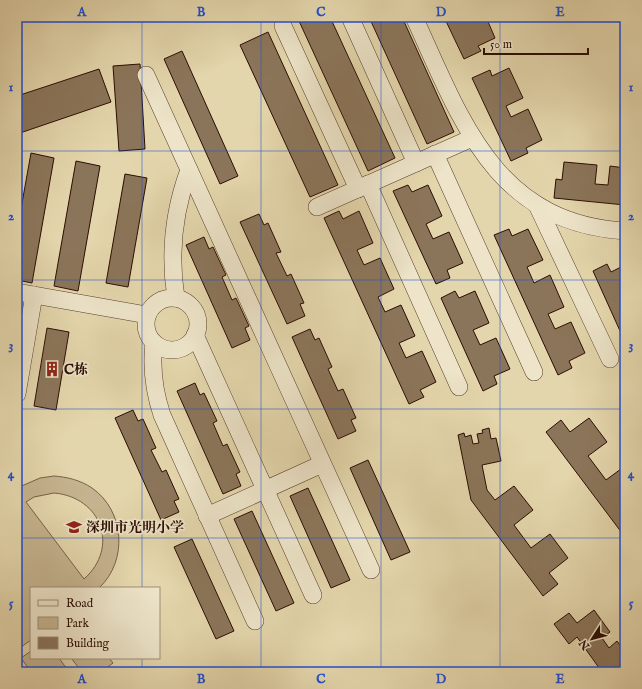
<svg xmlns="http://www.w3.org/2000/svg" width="642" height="689" font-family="'IM FELL English','Noto Serif SC',serif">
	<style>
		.green { fill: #c5b48f; stroke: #786048; fill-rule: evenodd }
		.building { fill: #8b755a; stroke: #2b0c02 }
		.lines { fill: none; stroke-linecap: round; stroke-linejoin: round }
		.minor-casing { stroke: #593e2c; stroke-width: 18 }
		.minor { stroke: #ede4c9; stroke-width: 17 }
		.grid { fill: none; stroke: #1d4ed8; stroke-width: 1; stroke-opacity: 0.55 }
		.labels { text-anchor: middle; stroke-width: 3.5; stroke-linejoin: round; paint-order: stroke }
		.poi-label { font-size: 14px; font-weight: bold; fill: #2b0c02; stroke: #ede4c9; text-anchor: start }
		.neatline { fill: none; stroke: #1d4ed8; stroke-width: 1.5 }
		.grid-label { font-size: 13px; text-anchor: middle; font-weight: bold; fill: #1d4ed8 }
	</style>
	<rect width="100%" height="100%" fill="#e4d6ac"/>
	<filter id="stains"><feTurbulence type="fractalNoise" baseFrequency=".005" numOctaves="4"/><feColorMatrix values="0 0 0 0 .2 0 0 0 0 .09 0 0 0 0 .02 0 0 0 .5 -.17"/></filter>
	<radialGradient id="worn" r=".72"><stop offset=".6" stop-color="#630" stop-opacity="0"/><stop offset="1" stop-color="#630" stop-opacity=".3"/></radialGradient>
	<g class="green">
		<path d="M54,476C67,477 80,480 92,488C125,511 128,561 99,588H31V640L17,650V488L40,478ZM54,493C101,497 120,547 84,579L26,502L34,497Z"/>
		<path d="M31,651V658H59L69,672H31L21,658Z"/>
		<path d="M71,658H109L113,663L101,672H82Z"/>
	</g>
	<g class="building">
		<path d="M307,17H330L395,158L368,171L299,21Z"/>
		<path d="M369,17H402L454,132L427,144Z"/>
		<path d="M444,17H486L495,38L478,46L481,51L464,59Z"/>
		<path d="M268,32L338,185L310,197L240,45Z"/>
		<path d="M182,51L238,176L220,184L164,59Z"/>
		<path d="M140,64L145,149L119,151L113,66Z"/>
		<path d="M509,68L523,98L506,106L511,117L528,109L542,140L526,148L528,153L511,161L472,78L490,70L492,76Z"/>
		<path d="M99,69L111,102L17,134V96Z"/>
		<path d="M31,153L54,158L32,283L17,280V231Z"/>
		<path d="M76,161L100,166L78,291L54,286Z"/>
		<path d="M564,162L597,165L595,184L608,185L610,166L625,168V205L554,198L556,179L562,180Z"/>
		<path d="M125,174L147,178L128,287L106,283Z"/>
		<path d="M408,185L412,192L428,185L442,216L426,224L433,239L449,232L463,263L447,270L450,278L436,284L393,191Z"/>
		<path d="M339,211L343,219L359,211L373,243L357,250L364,265L380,258L394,289L378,297L385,312L401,305L415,336L399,343L406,358L422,351L436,382L420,390L424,397L409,404L324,218Z"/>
		<path d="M259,214L264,225L268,223L281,252L276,253L287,276L291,274L304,303L300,304L305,316L287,324L240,222Z"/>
		<path d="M509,229L512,236L528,229L543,260L527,267L534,283L550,275L564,307L548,314L555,329L571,322L585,353L569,361L572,368L558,375L494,235Z"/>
		<path d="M204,237L209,249L213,247L226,275L222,277L232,300L236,298L249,326L245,328L250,340L232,348L186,245Z"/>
		<path d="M607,264L611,272L625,265V342L593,271Z"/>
		<path d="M455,291L459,298L475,291L489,323L473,330L480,345L496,338L510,369L494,376L497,384L483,391L441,298Z"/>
		<path d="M47,328L69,332L56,410L34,406Z"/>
		<path d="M310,329L315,340L319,338L332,367L328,369L338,391L343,389L356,418L351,420L356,431L338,439L292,337Z"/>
		<path d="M195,383L200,395L204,393L217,421L213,423L223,446L227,444L240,472L236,474L241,486L223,494L177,391Z"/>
		<path d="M133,410L138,421L143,419L156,448L151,450L162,472L166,470L179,499L174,501L179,512L161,520L115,418Z"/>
		<path d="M589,418L607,442L588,456L606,480L625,466V537L546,432L561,420L570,432Z"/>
		<path d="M489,428L491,439L496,438L501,461L482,465L487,490L495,500L514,486L533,510L514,525L531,548L550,534L568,558L549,573L558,584L543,596L471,500L458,435L464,433L465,437L471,435L473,444L479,443L477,434L483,433L482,430Z"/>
		<path d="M368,460L410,552L391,560L350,468Z"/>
		<path d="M308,488L350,580L331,588L290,496Z"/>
		<path d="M252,511L294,603L276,611L234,519Z"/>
		<path d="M192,539L234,631L216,639L174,547Z"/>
		<path d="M594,610L610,632L602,638L609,648L617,641L625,652V669L621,672H602L577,637L569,644L554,624L569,613L577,623Z"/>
	</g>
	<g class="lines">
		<defs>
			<g id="minor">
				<path d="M350,17L416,163"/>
				<path d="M414,17C461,119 494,223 625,231"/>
				<path d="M283,26L358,189"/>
				<path d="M146,75L371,570"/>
				<path d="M435,154L534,372"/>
				<path d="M368,184L459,387"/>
				<path d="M537,205L610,359"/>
				<path d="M317,207L472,138"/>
				<path d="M17,292L147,315"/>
				<path d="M176,298C169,254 173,213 189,170"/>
				<circle cx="172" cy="324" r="26"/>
				<path d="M195,335L313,595"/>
				<path d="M154,343C151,368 154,391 162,415L255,621"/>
				<path d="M17,394L34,295"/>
				<path d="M207,516L322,464"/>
			</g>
		</defs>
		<use href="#minor" class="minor-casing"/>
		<use href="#minor" class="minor"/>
	</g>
	<path class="grid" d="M142,17V588M261,17V672M381,17V672M500,17V672M17,151H625M17,280H625M17,409H625M17,538H625M142,658V672"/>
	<defs>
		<symbol id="building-bare" viewBox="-9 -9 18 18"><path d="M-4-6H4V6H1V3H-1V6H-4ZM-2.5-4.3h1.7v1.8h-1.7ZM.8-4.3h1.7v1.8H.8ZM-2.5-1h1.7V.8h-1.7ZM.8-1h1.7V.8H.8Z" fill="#8f2418" stroke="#ede4c9" stroke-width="2.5" paint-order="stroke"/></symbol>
		<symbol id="school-bare" viewBox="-9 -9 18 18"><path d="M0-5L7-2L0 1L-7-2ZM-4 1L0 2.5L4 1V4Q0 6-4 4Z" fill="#8f2418" stroke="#ede4c9" stroke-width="2.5" paint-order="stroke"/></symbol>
	</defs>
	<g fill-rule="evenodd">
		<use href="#building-bare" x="41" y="358" width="22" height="22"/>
		<use href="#school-bare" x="63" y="516" width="22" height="22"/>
	</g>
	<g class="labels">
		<g class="poi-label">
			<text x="64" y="374">C栋</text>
			<text x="86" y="532">深圳市光明小学</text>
		</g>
	</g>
	<rect width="642" height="689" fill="none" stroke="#e4d6ac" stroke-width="44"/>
	<rect x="30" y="587" width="130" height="72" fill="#ede4c9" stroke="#9f8e79"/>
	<rect x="38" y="600" width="20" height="6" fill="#ede4c9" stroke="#9f8e79"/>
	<text x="66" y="607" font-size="12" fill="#2b0c02">Road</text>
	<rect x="38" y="617" width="20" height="12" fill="#c5b48f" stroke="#9f8e79"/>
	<text x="66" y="627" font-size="12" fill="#2b0c02">Park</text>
	<rect x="38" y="637" width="20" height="12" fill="#8b755a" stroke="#9f8e79"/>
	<text x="66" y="647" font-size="12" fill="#2b0c02">Building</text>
	<g transform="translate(592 639) rotate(234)" stroke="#ede4c9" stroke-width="3" paint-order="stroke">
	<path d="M0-3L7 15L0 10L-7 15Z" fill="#2b0c02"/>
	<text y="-6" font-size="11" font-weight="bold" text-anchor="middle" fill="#2b0c02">N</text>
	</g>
	<path d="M484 48v6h104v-6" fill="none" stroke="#2b0c02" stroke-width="2"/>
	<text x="490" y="48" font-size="12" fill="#2b0c02" stroke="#ede4c9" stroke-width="3" paint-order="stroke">50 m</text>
	<rect x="22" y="22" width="598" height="645" class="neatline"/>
	<g class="grid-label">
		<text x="82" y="16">A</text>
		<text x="201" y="16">B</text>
		<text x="321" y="16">C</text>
		<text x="441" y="16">D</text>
		<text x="560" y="16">E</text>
		<text x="11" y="91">1</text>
		<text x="631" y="91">1</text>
		<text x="11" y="220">2</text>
		<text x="631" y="220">2</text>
		<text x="11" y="349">3</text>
		<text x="631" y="349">3</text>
		<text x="11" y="478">4</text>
		<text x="631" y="478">4</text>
		<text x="11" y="607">5</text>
		<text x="631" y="607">5</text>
		<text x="82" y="683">A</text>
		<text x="201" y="683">B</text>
		<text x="321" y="683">C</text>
		<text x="441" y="683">D</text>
		<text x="560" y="683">E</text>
	</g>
	<rect width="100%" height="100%" filter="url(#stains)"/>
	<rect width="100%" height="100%" fill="url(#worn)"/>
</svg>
